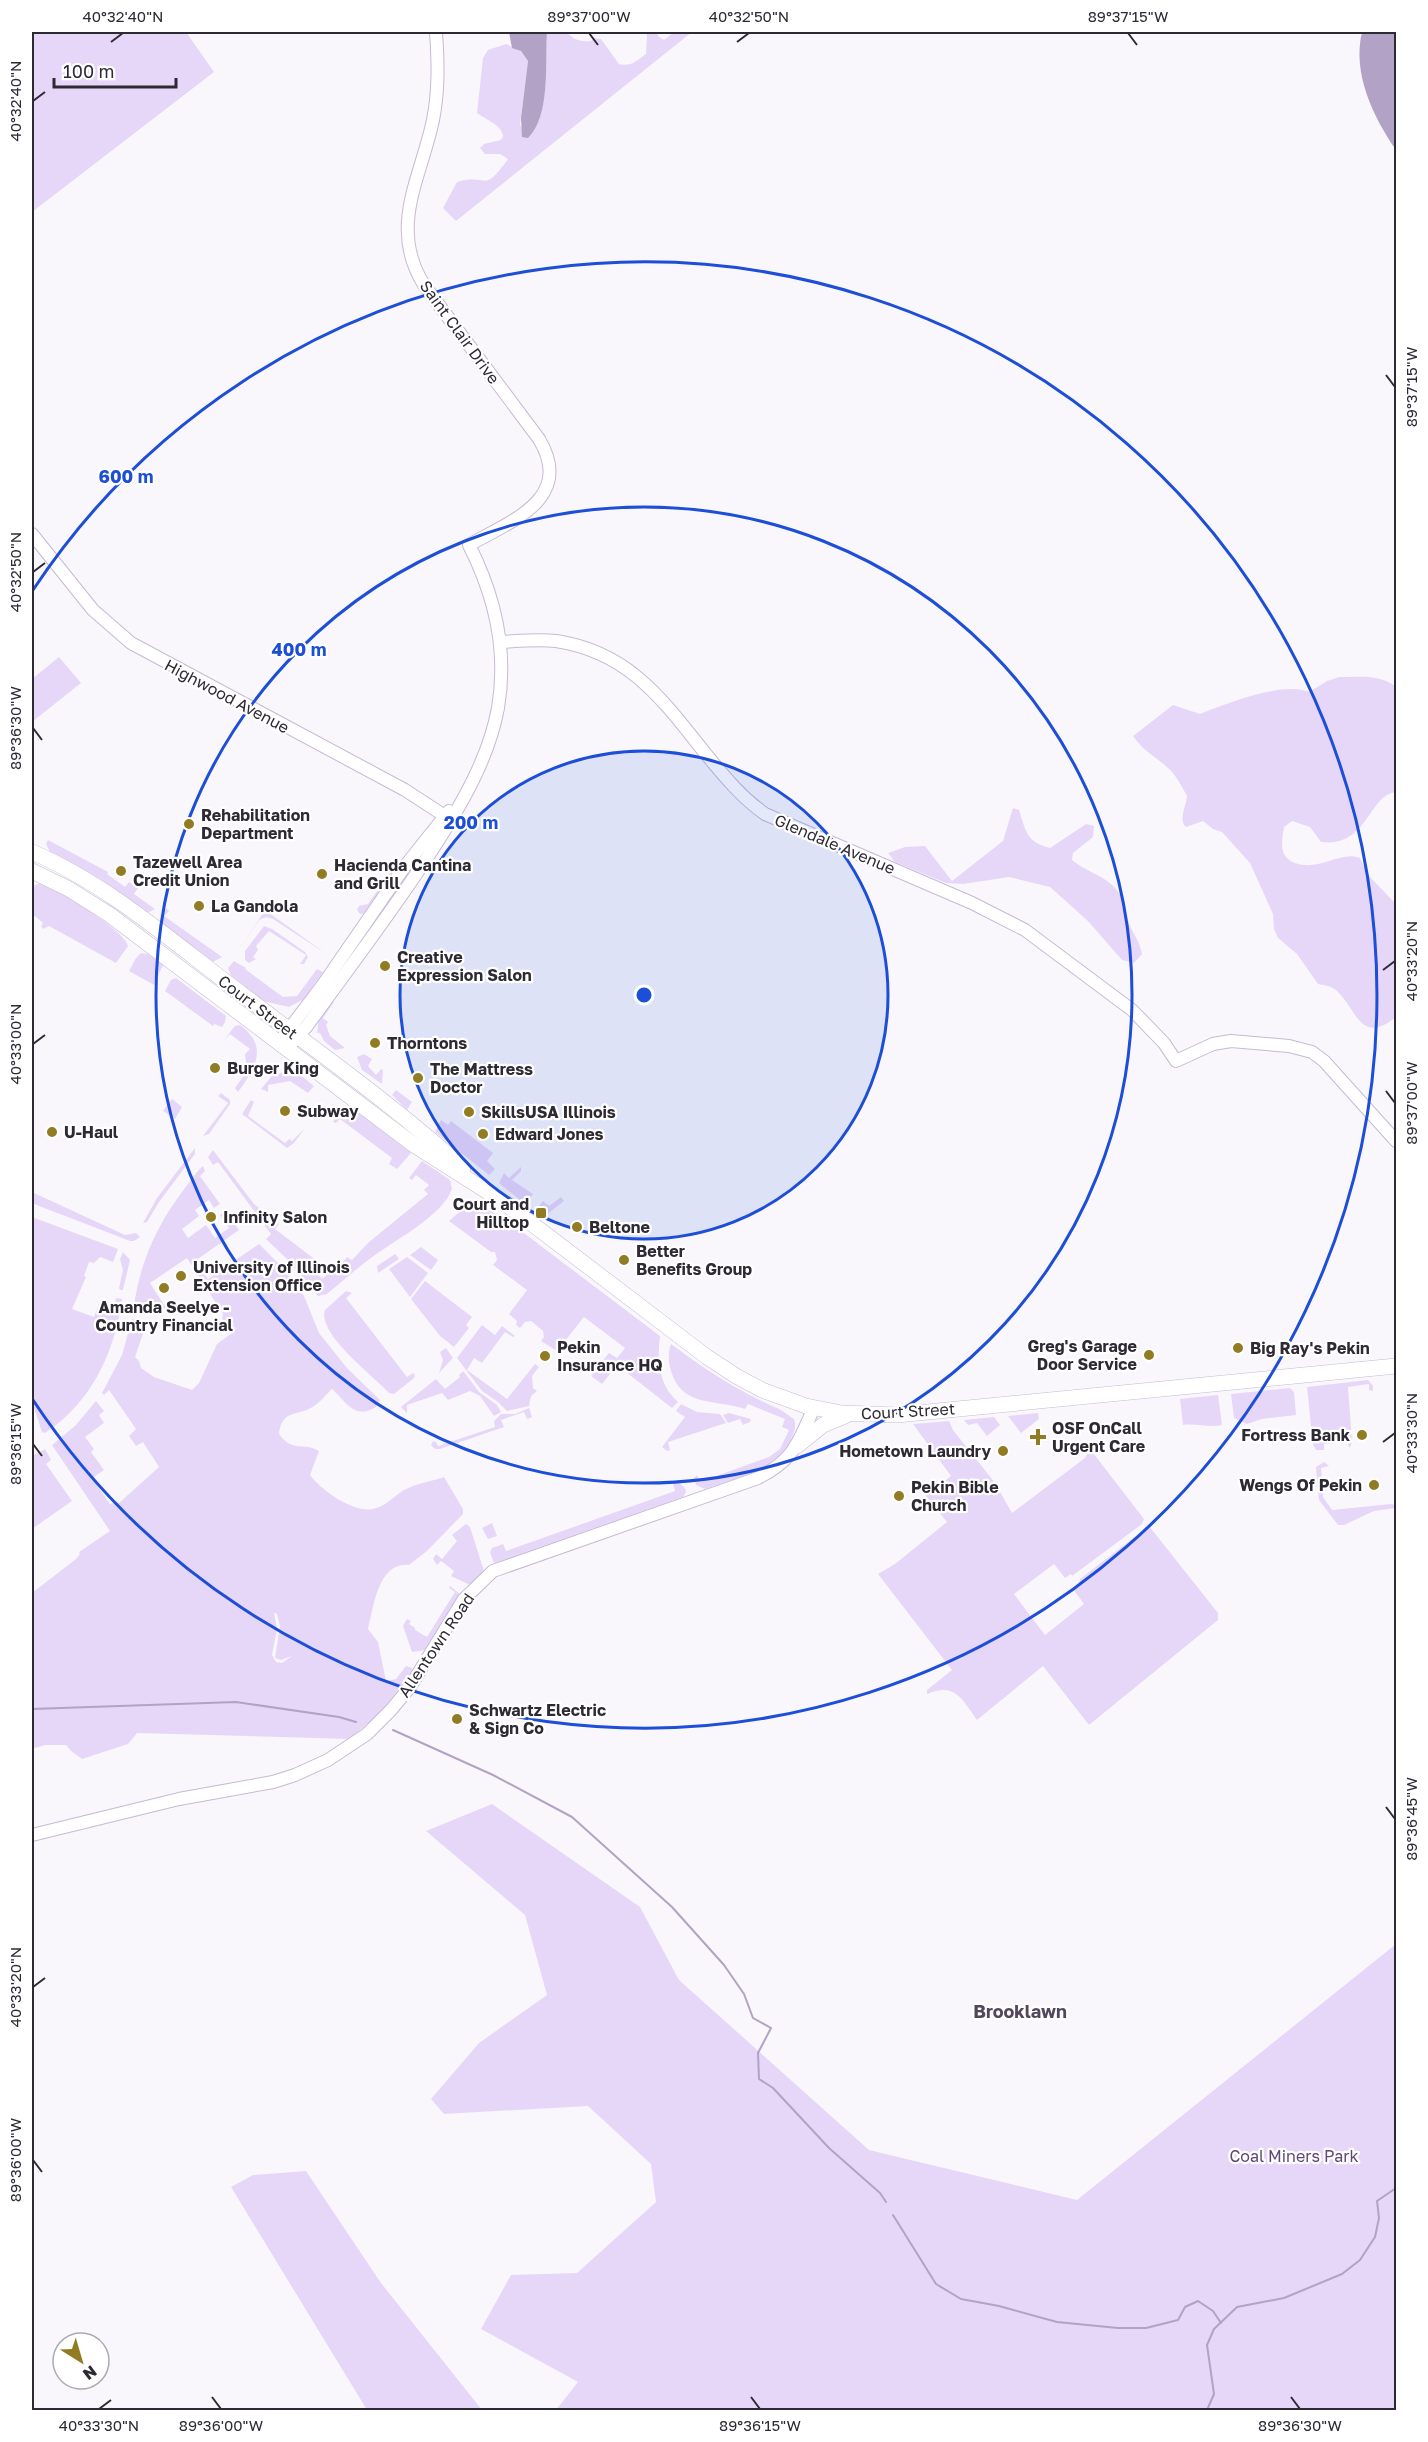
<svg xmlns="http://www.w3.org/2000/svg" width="1428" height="2442" font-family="'Golos Text',sans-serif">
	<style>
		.green { fill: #e6d7f9; fill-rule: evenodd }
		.water { fill: #b2a2c5 }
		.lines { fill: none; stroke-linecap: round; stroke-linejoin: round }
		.stream { stroke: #b2a2c5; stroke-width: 2 }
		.tertiary-casing { stroke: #c6bad4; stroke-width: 14 }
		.primary-casing { stroke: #c6bad4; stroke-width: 16 }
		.tertiary { stroke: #fff; stroke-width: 12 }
		.primary { stroke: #fff; stroke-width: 15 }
		.ticks { fill: none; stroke: #2e2a34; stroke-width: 2 }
		.ring { fill: none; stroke: #1d4ed8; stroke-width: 3 }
		.poi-dot { fill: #917c23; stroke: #fff; stroke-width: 2 }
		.labels { text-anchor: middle; stroke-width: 4.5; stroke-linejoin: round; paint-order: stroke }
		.street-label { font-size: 16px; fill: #2e2a34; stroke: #fff }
		.poi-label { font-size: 16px; font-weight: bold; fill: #2e2a34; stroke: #fff; text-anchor: start }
		.park-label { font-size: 16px; fill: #5e4677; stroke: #fff }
		.neighbourhood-label { font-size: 18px; font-weight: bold; fill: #52485e; stroke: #fff }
		.centre { fill: #1d4ed8; stroke: #fff; stroke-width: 3 }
		.ring-label { font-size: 18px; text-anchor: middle; font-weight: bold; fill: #1d4ed8; stroke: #fff; stroke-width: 4.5; stroke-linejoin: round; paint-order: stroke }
		.neatline { fill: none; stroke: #2e2a34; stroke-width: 2 }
		.ticks-label { font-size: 15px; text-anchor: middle; fill: #2e2a34 }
	</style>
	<rect width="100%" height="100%" fill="#f9f7fc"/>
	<g class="green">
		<path d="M32,32H186L214,72L32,212Z"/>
		<path d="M547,32H567C573,40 581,42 591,41L594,38L601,39L619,64C630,67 637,61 646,54L647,35L645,32H658V36L664,40L674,32H692L456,221L443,208L457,182C489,173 482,195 508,159L500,154H485L480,148L484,144L501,140L503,136C501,124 486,120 477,113L483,58L488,50L506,44L521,51L528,61L520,125L528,137C551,116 545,60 547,32Z"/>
		<path d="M59,657L81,683L32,722V679Z"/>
		<path d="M1339,677C1357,677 1382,674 1396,687V792C1368,795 1368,848 1321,842L1310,827L1292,821L1284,827C1282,841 1278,857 1295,863C1320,872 1340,850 1360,858L1368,875L1396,904V1017C1360,1046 1357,1009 1336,990C1331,986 1324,985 1318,984L1297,954L1278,938L1274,929L1273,914L1250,863L1222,832L1213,829L1203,821L1186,827C1178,820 1186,807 1187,796C1182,787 1176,775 1168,768C1155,756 1144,752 1133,736L1173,705L1200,714C1226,704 1282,681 1309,692L1327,681Z"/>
		<path d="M1013,808L1019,810C1026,831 1026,842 1050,848L1086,824L1094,826L1093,837L1073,853L1072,860C1085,871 1102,875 1112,885C1126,897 1124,912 1131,928C1136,938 1139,941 1142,954L1134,963L1122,960L1088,921L1050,887L1009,877L963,884L946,883L895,862L888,853L905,847L925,846L952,881L1003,841Z"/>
		<path d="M48,840L108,872L107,874L125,887L129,882L138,888L134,894L155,909L147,913L98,879L50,852L46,844Z"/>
		<path d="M390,863L397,869L367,913L360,914L357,910L359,906L368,904L393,869L386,868Z"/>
		<path d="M40,883C57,889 125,930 128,946L116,963L49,926L43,929L41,926L43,923L35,916L32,919V890L33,886Z"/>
		<path d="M166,908L169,911L164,916L222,957L213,962L161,923Z"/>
		<path d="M265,910L321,950L322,951L273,919L266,917L259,920L238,952Z"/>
		<path d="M264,926L272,929L305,952L308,957L304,964H300L306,955L269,931L256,946L258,950L253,957L256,959L249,963L245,960V951Z"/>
		<path d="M141,953L148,954L163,965L154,985L129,971L136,958Z"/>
		<path d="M234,961L246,968L245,969L283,997L297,996L317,969L323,972L304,999L289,1007L263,1001L231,976L228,968Z"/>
		<path d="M176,978L226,1016L225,1022L222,1027L214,1024L213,1026L165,991L171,980Z"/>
		<path d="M331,1000L334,1002L323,1018L328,1022L326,1025L330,1036L345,1048L335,1050L324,1041L320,1033H317L319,1018Z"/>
		<path d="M240,1025C268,1046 257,1066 238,1092L235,1088L251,1066L246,1062L245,1054L250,1049L230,1034L224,1040L235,1026Z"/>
		<path d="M364,1054L372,1059L368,1066L376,1075L381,1069L383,1070L382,1084L362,1070L357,1057Z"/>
		<path d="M288,1070V1072L299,1074L314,1086L308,1093L290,1081L268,1085V1092L261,1089L271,1077Z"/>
		<path d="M396,1090L412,1102L407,1110L392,1095Z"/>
		<path d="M221,1093L230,1100V1104L209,1134L203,1136L228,1103L218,1096Z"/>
		<path d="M172,1099L182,1107L175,1119L163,1111Z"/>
		<path d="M251,1100L254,1102L248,1116L285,1143L289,1139L292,1141L305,1128L294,1143L287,1148L242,1114Z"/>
		<path d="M342,1107L352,1108L411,1153L397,1169L389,1164L392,1158L340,1119L336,1123L333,1122Z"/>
		<path d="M441,1120L448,1125L451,1121L493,1153L487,1161L495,1169L489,1175L435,1132Z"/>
		<path d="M195,1148V1154L159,1202L147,1222L143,1223L157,1198Z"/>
		<path d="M213,1150L254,1204L279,1224L275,1229L325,1267L318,1275L323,1279L328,1272L334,1273L347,1257L352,1260L369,1242L428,1194L424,1190L429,1185L416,1175L412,1180L409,1178L422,1161L450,1180L452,1189C443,1215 397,1239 375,1255C358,1267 343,1281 327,1294L318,1296L287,1259L266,1239L271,1234L218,1162L213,1165L208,1157Z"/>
		<path d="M203,1166L205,1171L200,1176L220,1204L214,1208L209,1200L195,1210L199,1216L182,1229L188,1238L206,1225L215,1238L229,1228L220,1215L225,1211L239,1230L195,1261L208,1279L259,1244L282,1267L304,1296L319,1333L347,1368L380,1400C378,1405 376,1408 370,1410C352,1417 344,1399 332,1389C326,1394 321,1402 314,1406C299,1417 282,1408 279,1434C294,1454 303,1441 319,1451L310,1475C321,1490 353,1513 373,1509C385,1507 394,1496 404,1490C415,1484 432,1481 444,1477L463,1509V1514L427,1551L409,1565C378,1562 374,1606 368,1629L378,1642L386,1681L396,1679L406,1666L412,1668L413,1671L379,1714L349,1739L137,1733L128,1744L82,1759L71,1751L66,1745H45L35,1748L32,1746V1593L76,1559L80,1554L79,1552L110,1531L52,1445L75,1426L96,1401L104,1411L99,1415L104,1423L85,1437L94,1449L91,1452L104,1470L92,1478L110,1504L117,1502L119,1503L159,1467L143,1442L136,1446L129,1436L136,1429L109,1390L104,1395L102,1393L122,1355L132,1319L147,1322L135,1357L139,1361L141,1368L154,1377L192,1390L199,1383L217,1344L232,1333L222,1319L223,1314L187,1258L150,1283L164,1305L173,1299L177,1300L173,1313L163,1309L162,1311L144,1310L134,1306C140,1261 158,1223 185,1188C191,1180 196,1172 203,1166ZM274,1613L277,1614L280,1626L275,1658L281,1660L292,1656L282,1663L276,1662L272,1655L277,1629Z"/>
		<path d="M521,1167V1171L512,1180L533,1194L525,1204L499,1183L504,1173L509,1178Z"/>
		<path d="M34,1193L125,1235L136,1233L140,1237L134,1241H130L34,1204Z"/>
		<path d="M561,1197L564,1201L546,1215H540L535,1211L543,1201L549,1206Z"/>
		<path d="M478,1205L504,1218L660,1336C657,1360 658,1384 678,1402L672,1408L617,1365L602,1384L591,1376L609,1353L617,1358L625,1348L584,1317L557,1351L541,1341L544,1337L543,1331L531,1321L525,1322L520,1328L516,1325L517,1321L509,1314L527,1290L493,1265L497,1260L495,1252H491L449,1221L463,1209Z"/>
		<path d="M32,1217L118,1249L113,1262L100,1257L94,1263L89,1262L84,1276L86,1277L72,1309L94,1317L101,1299L115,1304L116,1298L122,1299C115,1352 91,1403 45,1433L42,1432L32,1402Z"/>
		<path d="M421,1247L438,1260L431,1270L410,1255Z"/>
		<path d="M123,1252L130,1260L123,1290H120L119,1288L123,1270L120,1259Z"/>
		<path d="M395,1254L399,1259L378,1273L377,1266Z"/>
		<path d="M407,1257L428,1273L410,1297L389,1269Z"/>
		<path d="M425,1281L472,1317L466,1325L469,1328L454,1347L440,1336L411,1299Z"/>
		<path d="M346,1291L352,1293L346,1298L407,1377L413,1373L415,1375L414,1378L394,1394L389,1393C374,1376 317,1334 325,1310Z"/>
		<path d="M482,1325L495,1335L502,1326L515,1336L513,1337L505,1332L482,1363L474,1358L467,1370L507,1399L535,1364L539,1367L532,1376L533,1388L537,1391L531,1396L529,1406L507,1411L498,1402L482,1391L457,1358Z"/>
		<path d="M671,1344C706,1370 739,1392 779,1409C785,1412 790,1417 794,1419C796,1426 795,1431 792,1437C778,1472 737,1477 705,1489L696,1485L694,1478L697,1475L700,1482L769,1457L780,1449L789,1430L782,1427L785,1419L748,1404L745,1409C717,1399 682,1408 671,1371C668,1362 668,1352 671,1344Z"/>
		<path d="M446,1348L453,1358L439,1373L443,1360L440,1352Z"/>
		<path d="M463,1371L479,1392L497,1405L501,1412L494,1416L480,1396L470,1391L448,1400L442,1393L407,1405V1413L401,1407L436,1379L445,1389L460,1377L459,1375Z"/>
		<path d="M1368,1380L1373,1386V1391L1369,1390V1384L1348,1387L1352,1442L1350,1448L1347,1442L1324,1444V1450H1316L1313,1445L1307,1387Z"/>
		<path d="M1290,1388L1294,1392L1296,1415L1262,1419L1247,1424L1234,1418L1231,1394Z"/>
		<path d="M1218,1395L1222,1425C1209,1428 1196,1423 1183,1425L1180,1399Z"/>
		<path d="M681,1404L697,1412L720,1414L726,1423L668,1442L670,1450L667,1451L662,1447L685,1417L676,1411Z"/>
		<path d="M529,1408L532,1417L527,1419L524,1412L501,1420L504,1427L440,1449H435L431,1445L433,1441L436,1442L438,1446L495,1427L494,1421L501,1414H515Z"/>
		<path d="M729,1413L751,1419L750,1422L743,1425L740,1419L728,1423L723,1415Z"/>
		<path d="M1038,1413L1039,1419L1021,1433L1008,1416Z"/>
		<path d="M994,1417L1000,1425L987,1436L977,1423L968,1425L964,1420Z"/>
		<path d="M949,1421L953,1430L995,1483L1012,1513L1085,1458L1090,1449L1144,1519L1142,1524L1072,1576L1071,1574L1065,1578L1054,1564L1014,1594L1045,1635L1084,1604L1073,1589L1079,1584L1080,1579L1149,1526L1218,1613V1620L1089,1725L1043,1666L977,1720C962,1699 955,1682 927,1694V1690L952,1670L878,1574L895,1564L947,1522L926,1496L951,1476L913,1424Z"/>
		<path d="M45,1449L51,1460L46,1464L72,1501L32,1529V1456Z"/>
		<path d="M1324,1462L1329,1466L1321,1468L1323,1497L1332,1510L1391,1504L1396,1505V1508L1374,1511L1344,1525H1338L1319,1500L1316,1467Z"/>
		<path d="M678,1482L685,1488L686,1492L683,1497L494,1563L490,1552L492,1548L503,1544L506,1551L675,1491L673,1484Z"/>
		<path d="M492,1523L497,1536L488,1539L482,1528Z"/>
		<path d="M466,1524L470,1527L484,1571L470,1585L451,1576L454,1571L441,1561L437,1565L433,1559L436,1554L442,1559L457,1541L452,1535Z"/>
		<path d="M450,1586L461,1595L427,1650L412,1652L403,1626L407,1619L411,1621L409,1624L415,1628V1630L427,1637L455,1592L449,1588Z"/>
		<path d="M492,1804L640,1907L679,1980L869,2150L1077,2200L1396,1944V2410H556L578,2382L481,2329L511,2275L577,2273L656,2202L651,2164L588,2106L444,2114L431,2099L479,2043L547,1995L525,1915L426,1831Z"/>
		<path d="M306,2171L381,2283L482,2410H367L231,2187L253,2175Z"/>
	</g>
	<g class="water">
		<path d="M509,32H547C545,61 551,116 528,138L522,137L521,118L528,61L521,51L512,48Z"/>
		<path d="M1362,32H1396V150C1373,117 1352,73 1362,32Z"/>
	</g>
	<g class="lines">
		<g class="stream">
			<path d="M32,1709L236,1702L339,1717L356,1722"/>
			<path d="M393,1730L493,1775L572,1817L672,1907L724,1965L744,1994L753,2018L771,2028L758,2053L759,2079L773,2088L829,2148L880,2193L886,2202"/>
			<path d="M893,2215L936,2284L961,2299L999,2306L1057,2322L1118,2328H1146L1178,2320L1185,2307L1198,2301L1213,2311L1221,2323"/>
			<path d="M1207,2410L1214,2394L1207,2345L1214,2329L1237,2307L1284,2298L1342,2274L1360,2260L1375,2237L1379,2218L1377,2201L1396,2188"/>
		</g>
		<defs>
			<g id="tertiary">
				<path d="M32,534L93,610L131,643L405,790L451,820"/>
				<path d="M501,642C519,641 537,639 556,641C629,652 662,699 705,753C724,776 741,797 765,814L972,903L1025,930L1132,1010L1164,1043L1176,1061L1213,1044L1231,1041L1289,1046L1312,1052L1324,1061L1396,1141"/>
				<path d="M284,1036L322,986L405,866L449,811"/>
				<path d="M292,1043L307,1026C350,966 396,907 436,844C463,802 489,757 498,708C508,650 495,596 469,545C511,521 575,499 539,439L424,285C388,227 421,178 433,120C439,90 438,61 436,32"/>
				<path d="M32,1835L179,1799L273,1782L295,1775L328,1760L367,1734L391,1710L410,1687L464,1599L493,1571L758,1478C795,1459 797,1444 814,1408"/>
			</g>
			<g id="primary">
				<path d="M32,852C109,885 175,944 242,994C316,1051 394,1105 463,1168"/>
				<path d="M32,871L69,889L110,915L414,1145L502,1201L707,1357L736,1376L762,1390L806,1406L842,1413L897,1415L1396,1366"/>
				<path d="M797,1446L823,1425L847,1415"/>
			</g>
		</defs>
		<use href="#tertiary" class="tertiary-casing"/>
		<use href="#primary" class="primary-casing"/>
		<use href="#tertiary" class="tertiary"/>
		<use href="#primary" class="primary"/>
	</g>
	<path class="ticks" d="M589,33L598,45M1128,33L1137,45M111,42L123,33M737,42L749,33M33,101L45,92M1386,375L1395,387M33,572L45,563M33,728L42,740M1383,970L1395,961M33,1044L45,1035M1386,1091L1395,1103M1383,1442L1395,1433M33,1444L42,1456M1386,1807L1395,1819M33,1987L45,1978M33,2160L42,2172M212,2397L221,2409M751,2397L760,2409M1291,2397L1300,2409M99,2409L111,2400"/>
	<circle cx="644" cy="995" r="244" fill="#1d4ed8" fill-opacity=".12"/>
	<g class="ring">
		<circle cx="644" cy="995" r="244"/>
		<circle cx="644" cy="995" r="488"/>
		<path d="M33 590A733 733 0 1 1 33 1400"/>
	</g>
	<g class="poi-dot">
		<circle cx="189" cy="824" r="6"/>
		<circle cx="121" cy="871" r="6"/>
		<circle cx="322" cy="874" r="6"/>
		<circle cx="199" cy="906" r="6"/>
		<circle cx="385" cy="966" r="6"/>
		<circle cx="375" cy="1043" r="6"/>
		<circle cx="215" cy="1068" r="6"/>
		<circle cx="418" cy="1078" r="6"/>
		<circle cx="285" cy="1111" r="6"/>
		<circle cx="469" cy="1112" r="6"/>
		<circle cx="52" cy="1132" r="6"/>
		<circle cx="483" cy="1134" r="6"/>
		<rect x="535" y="1207" width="12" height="12" rx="3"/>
		<circle cx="211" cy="1217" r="6"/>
		<circle cx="577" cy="1227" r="6"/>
		<circle cx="624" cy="1260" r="6"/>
		<circle cx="181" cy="1276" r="6"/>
		<circle cx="164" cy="1288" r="6"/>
		<circle cx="1238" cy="1348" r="6"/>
		<circle cx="1149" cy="1355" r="6"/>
		<circle cx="545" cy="1356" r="6"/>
		<circle cx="1362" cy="1435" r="6"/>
		<path d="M1035 1428h6v6h6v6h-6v6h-6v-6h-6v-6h6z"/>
		<circle cx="1003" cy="1451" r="6"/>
		<circle cx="1374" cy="1485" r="6"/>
		<circle cx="899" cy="1496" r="6"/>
		<circle cx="457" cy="1719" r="6"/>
	</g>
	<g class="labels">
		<g class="street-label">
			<text transform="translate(460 332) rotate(54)" y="6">Saint Clair Drive</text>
			<text transform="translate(227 696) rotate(28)" y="6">Highwood Avenue</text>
			<text transform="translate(835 844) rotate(23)" y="6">Glendale Avenue</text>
			<text transform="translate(258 1007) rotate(37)" y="6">Court Street</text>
			<text transform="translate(908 1411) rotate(-3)" y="6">Court Street</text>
			<text transform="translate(436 1645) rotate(-56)" y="6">Allentown Road</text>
		</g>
		<g class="poi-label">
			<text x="201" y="821">Rehabilitation<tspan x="201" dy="18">Department</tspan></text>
			<text x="133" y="868">Tazewell Area<tspan x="133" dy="18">Credit Union</tspan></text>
			<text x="334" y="871">Hacienda Cantina<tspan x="334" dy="18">and Grill</tspan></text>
			<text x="211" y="912">La Gandola</text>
			<text x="397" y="963">Creative<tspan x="397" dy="18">Expression Salon</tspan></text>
			<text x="387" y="1049">Thorntons</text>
			<text x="227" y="1074">Burger King</text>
			<text x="430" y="1075">The Mattress<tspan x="430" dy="18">Doctor</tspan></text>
			<text x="297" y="1117">Subway</text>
			<text x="481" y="1118">SkillsUSA Illinois</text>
			<text x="64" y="1138">U-Haul</text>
			<text x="495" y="1140">Edward Jones</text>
			<text x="529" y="1210" text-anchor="end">Court and<tspan x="529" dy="18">Hilltop</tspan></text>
			<text x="223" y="1223">Infinity Salon</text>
			<text x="589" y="1233">Beltone</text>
			<text x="636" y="1257">Better<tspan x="636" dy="18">Benefits Group</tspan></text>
			<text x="193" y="1273">University of Illinois<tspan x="193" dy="18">Extension Office</tspan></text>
			<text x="164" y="1313" text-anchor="middle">Amanda Seelye -<tspan x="164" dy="18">Country Financial</tspan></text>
			<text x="1137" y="1352" text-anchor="end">Greg's Garage<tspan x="1137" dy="18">Door Service</tspan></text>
			<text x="557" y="1353">Pekin<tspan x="557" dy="18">Insurance HQ</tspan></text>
			<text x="1250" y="1354">Big Ray's Pekin</text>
			<text x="1052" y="1434">OSF OnCall<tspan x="1052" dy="18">Urgent Care</tspan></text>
			<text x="1350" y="1441" text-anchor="end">Fortress Bank</text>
			<text x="991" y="1457" text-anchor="end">Hometown Laundry</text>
			<text x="1362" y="1491" text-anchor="end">Wengs Of Pekin</text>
			<text x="911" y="1493">Pekin Bible<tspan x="911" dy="18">Church</tspan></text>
			<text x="469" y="1716">Schwartz Electric<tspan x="469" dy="18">&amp; Sign Co</tspan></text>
		</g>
		<g class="park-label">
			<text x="1294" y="2162">Coal Miners Park</text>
		</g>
		<g class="neighbourhood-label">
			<text x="1020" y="2018">Brooklawn</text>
		</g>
	</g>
	<circle cx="644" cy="995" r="9" class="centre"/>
	<g class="ring-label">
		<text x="126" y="483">600 m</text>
		<text x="299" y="656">400 m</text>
		<text x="471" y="829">200 m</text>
	</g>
	<rect width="1428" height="2442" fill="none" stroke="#ffffff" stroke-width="66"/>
	<g transform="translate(81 2361) rotate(143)"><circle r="28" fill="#ffffff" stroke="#abaaae" stroke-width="1.5"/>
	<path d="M0-4.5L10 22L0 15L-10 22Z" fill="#917c23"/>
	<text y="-9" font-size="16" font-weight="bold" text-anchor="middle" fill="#2e2a34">N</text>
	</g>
	<path d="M54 78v9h122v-9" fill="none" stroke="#2e2a34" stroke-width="3"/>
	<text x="63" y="78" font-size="18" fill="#2e2a34" stroke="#ffffff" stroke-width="4.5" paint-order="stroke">100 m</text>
	<rect x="33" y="33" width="1362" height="2376" class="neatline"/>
	<g class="ticks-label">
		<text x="123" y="22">40°32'40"N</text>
		<text x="589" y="22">89°37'00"W</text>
		<text x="749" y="22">40°32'50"N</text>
		<text x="1128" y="22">89°37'15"W</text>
		<text transform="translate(16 101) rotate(-90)" y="5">40°32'40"N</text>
		<text transform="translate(1412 387) rotate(-90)" y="5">89°37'15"W</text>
		<text transform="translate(16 572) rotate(-90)" y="5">40°32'50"N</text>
		<text transform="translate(16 728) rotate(-90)" y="5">89°36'30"W</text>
		<text transform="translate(1412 961) rotate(-90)" y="5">40°33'20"N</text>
		<text transform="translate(16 1044) rotate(-90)" y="5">40°33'00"N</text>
		<text transform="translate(1412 1103) rotate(-90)" y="5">89°37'00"W</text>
		<text transform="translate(1412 1433) rotate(-90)" y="5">40°33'30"N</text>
		<text transform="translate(16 1444) rotate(-90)" y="5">89°36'15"W</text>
		<text transform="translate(1412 1819) rotate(-90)" y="5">89°36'45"W</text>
		<text transform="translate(16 1987) rotate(-90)" y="5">40°33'20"N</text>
		<text transform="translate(16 2160) rotate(-90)" y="5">89°36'00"W</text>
		<text x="99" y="2431">40°33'30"N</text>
		<text x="221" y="2431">89°36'00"W</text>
		<text x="760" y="2431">89°36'15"W</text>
		<text x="1300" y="2431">89°36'30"W</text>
	</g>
</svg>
